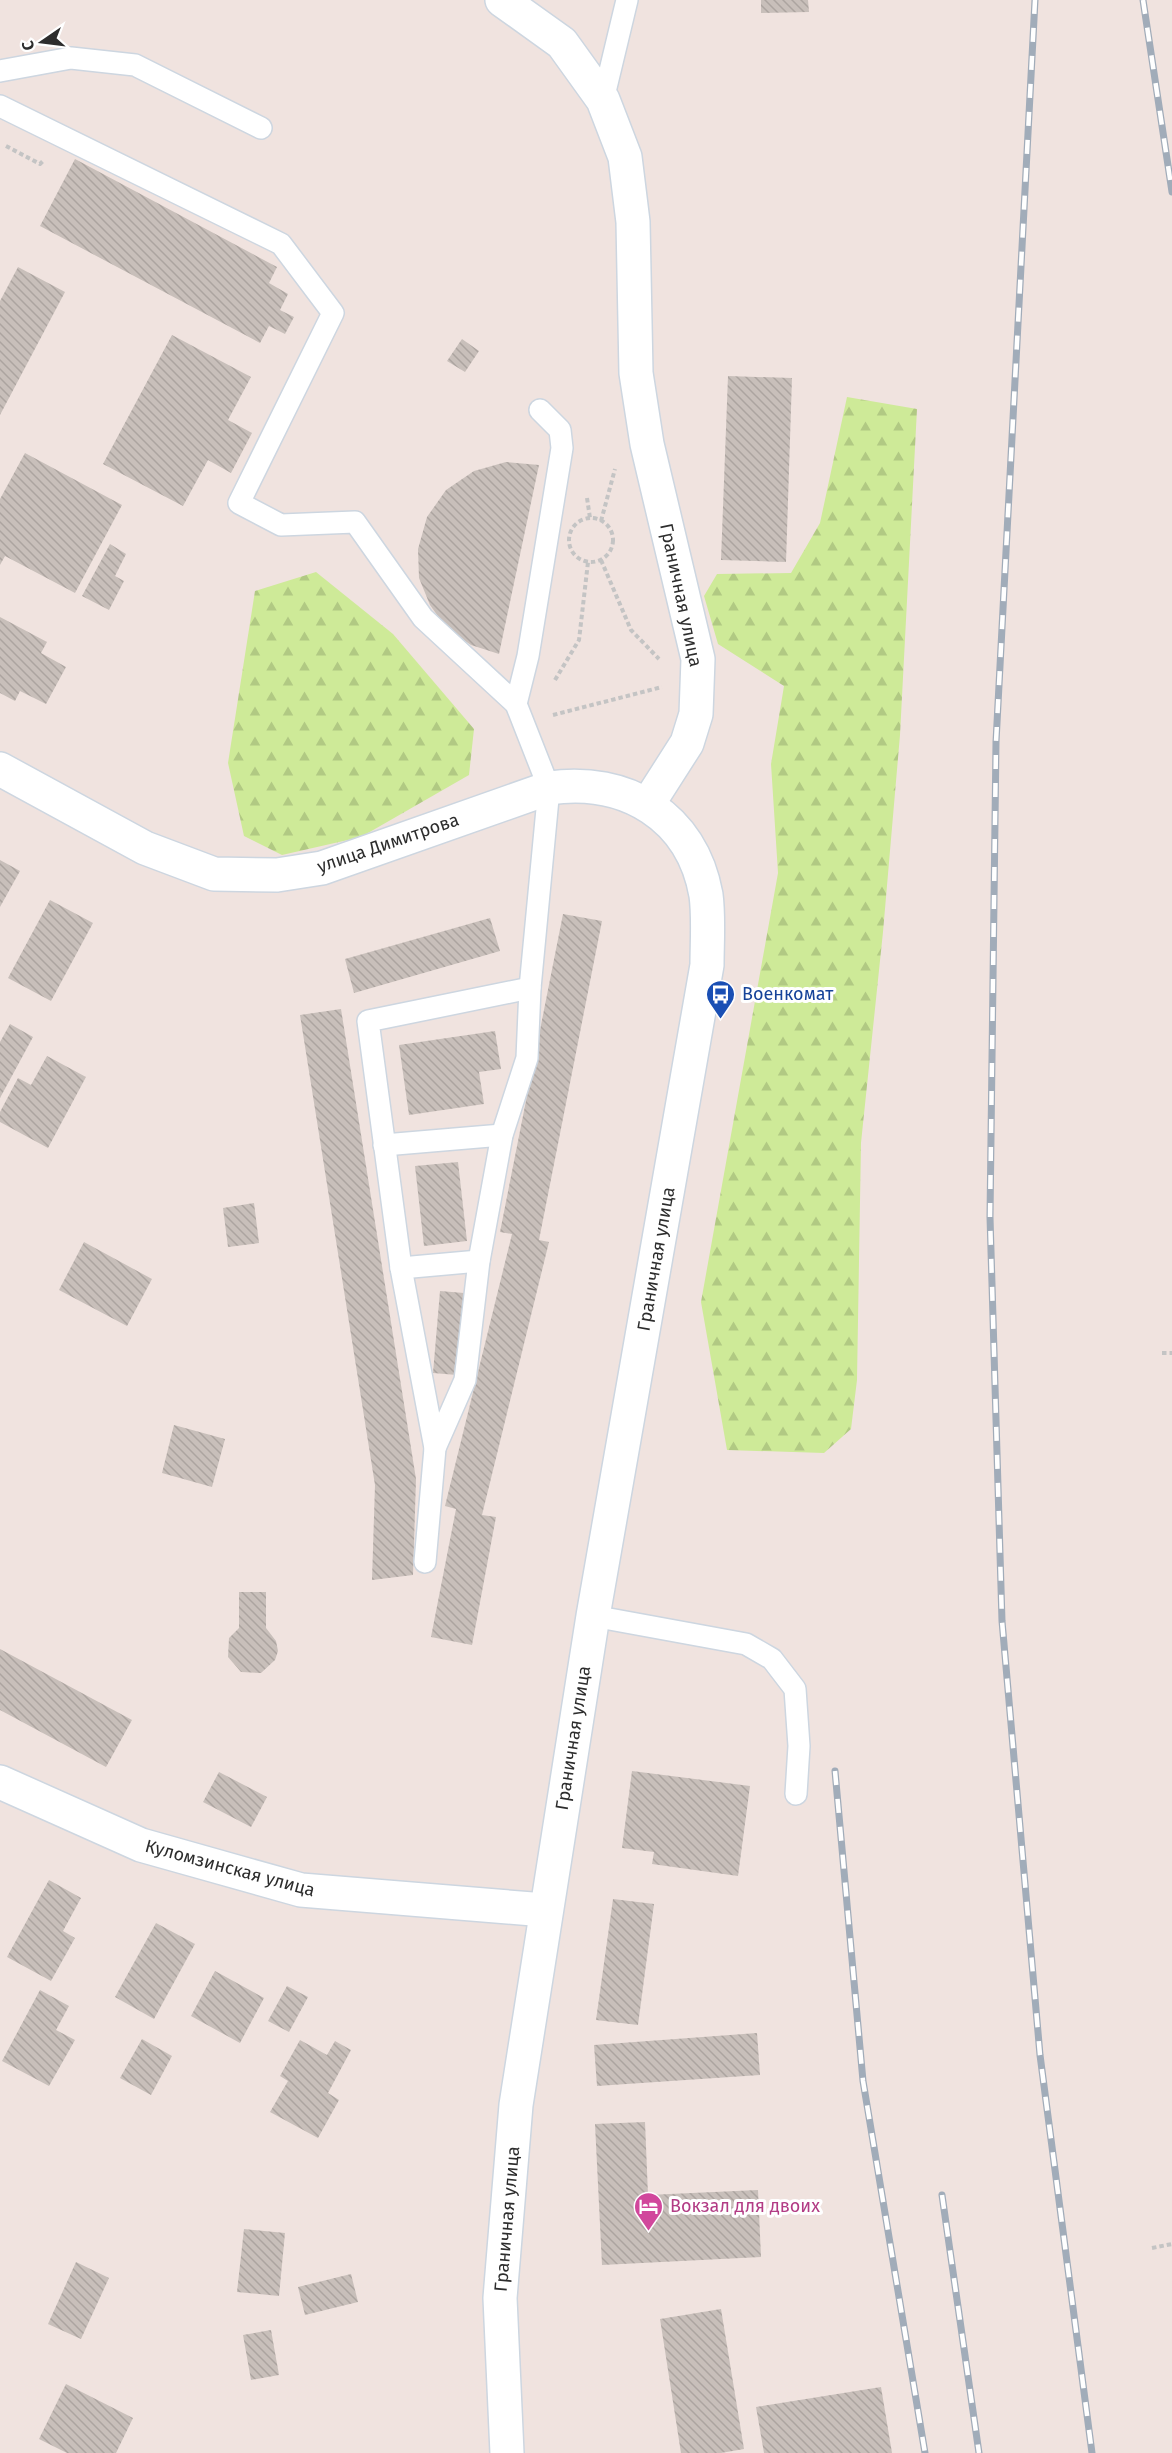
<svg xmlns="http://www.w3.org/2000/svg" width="1172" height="2453" font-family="'Fira Sans',sans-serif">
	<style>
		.forest { fill: url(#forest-firs) }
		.building { fill: url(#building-back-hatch) }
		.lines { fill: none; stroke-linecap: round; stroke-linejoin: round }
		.service-casing { stroke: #cdd6e0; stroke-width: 24 }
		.minor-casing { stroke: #cdd6e0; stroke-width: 36 }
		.tertiary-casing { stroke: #cdd6e0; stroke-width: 36 }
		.secondary-casing { stroke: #cdd6e0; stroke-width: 36 }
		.path { stroke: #c4c4c4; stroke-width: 4; stroke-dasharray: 4.5 3; stroke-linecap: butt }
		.service { stroke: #fff; stroke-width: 21 }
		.minor { stroke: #fff; stroke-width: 33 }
		.tertiary { stroke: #fff; stroke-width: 33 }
		.secondary { stroke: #fff; stroke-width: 33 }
		.rail-casing { stroke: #a1acb9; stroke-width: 7 }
		.rail { stroke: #fff; stroke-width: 4.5; stroke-dasharray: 14; stroke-linecap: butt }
		.labels { text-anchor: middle; stroke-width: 6; stroke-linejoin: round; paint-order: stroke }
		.street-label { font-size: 18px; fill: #2d2d2d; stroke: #fff }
		.transit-label { font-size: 18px; fill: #164399; stroke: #fff; text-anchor: start }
		.hotel-label { font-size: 18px; fill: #b23c85; stroke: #fff; text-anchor: start }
	</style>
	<defs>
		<pattern id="forest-firs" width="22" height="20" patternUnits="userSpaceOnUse" patternTransform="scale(1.5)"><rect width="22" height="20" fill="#ceea98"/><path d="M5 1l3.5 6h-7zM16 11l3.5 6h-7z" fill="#b1c983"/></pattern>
		<pattern id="building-back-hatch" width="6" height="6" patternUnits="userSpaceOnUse" patternTransform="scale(1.5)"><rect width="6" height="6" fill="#c8bfba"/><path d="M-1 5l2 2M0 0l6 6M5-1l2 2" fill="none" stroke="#aca4a0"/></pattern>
	</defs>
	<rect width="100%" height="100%" fill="#f0e3df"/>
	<g class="forest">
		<path d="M847,397L917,409L900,735L883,932L861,1143L857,1380L851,1429L824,1453L727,1450L701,1302L778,873L771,764L784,686L718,644L704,596L717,574L791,573L820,523Z"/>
		<path d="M316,572L393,634L474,729L469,775L361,837L282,855L244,836L228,763L255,591Z"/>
	</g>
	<g class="building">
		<path d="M761,0H808L809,12L761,13Z"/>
		<path d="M75,159L277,267L269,283L288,294L280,310L294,317L285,334L269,326L260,343L40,226Z"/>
		<path d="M18,267L65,292L0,415V301Z"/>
		<path d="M172,335L251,377L228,420L252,433L231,473L208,460L183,506L103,464Z"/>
		<path d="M462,339L479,351L465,372L447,361Z"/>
		<path d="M728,376L792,378L786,562L721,560Z"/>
		<path d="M25,453L122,505L75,593L5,556L0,565V499Z"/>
		<path d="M506,462L539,465L499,654L471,645L447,629L430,605L419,578L418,549L427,517L446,490L474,471Z"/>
		<path d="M110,544L126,554L115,576L124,581L109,610L82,596Z"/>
		<path d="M0,617L47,642L41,653L66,667L46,704L20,691L15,701L0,693Z"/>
		<path d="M0,860L20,871L0,907Z"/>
		<path d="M50,900L93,923L51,1001L8,978Z"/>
		<path d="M563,914L602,921L539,1240L549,1242L482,1515L496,1517L472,1645L431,1637L456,1509L445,1506L512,1234L500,1232Z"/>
		<path d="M490,918L500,951L354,993L345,959Z"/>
		<path d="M341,1009L416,1479L413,1575L372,1580L375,1485L300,1015Z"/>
		<path d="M10,1024L33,1037L0,1098V1042Z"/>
		<path d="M495,1031L501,1069L479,1072L484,1104L409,1115L399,1045Z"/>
		<path d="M47,1056L86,1077L48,1148L0,1122V1112L18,1078L31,1085Z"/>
		<path d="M458,1162L467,1241L424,1246L415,1166Z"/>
		<path d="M254,1203L259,1243L228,1247L223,1208Z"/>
		<path d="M84,1242L152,1279L127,1326L59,1290Z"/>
		<path d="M440,1291L464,1293L457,1375L433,1373Z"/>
		<path d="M174,1425L225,1439L212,1487L162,1473Z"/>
		<path d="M239,1592H266V1628L276,1641L278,1651L275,1660L261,1673L241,1672L228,1657L229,1638L239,1628Z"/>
		<path d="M0,1649L132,1720L106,1767L0,1710Z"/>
		<path d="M632,1771L750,1786L738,1876L652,1864L654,1852L622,1848Z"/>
		<path d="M219,1772L267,1797L251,1827L203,1802Z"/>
		<path d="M49,1880L81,1898L63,1931L75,1938L51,1981L7,1957Z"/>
		<path d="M613,1899L654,1904L638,2025L596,2020Z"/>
		<path d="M156,1923L195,1944L154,2019L115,1997Z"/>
		<path d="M215,1971L264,1998L240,2043L191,2016Z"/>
		<path d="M287,1986L308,1997L289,2032L268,2021Z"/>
		<path d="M40,1990L69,2006L56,2030L75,2040L49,2086L2,2061Z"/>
		<path d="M757,2033L760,2075L597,2086L594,2045Z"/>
		<path d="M142,2039L172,2056L151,2095L120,2078Z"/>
		<path d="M300,2040L327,2055L335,2041L351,2050L328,2093L339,2100L318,2138L270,2112L288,2081L280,2076Z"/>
		<path d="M645,2122L648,2195L758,2190L761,2257L602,2265L595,2124Z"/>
		<path d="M244,2229L285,2233L279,2296L237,2292Z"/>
		<path d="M76,2262L109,2278L81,2339L48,2324Z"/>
		<path d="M351,2274L358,2302L305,2315L298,2287Z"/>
		<path d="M721,2309L744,2449L721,2453H681L660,2319Z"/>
		<path d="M271,2330L279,2375L251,2380L243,2335Z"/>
		<path d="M66,2384L133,2418L116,2453H67L39,2439Z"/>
		<path d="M881,2387L892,2453H764L756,2407Z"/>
	</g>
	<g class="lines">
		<defs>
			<g id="service">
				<path d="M0,71L71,58L135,65L261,128"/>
				<path d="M603,100L627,0"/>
				<path d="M0,106L281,244L333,313L239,503L281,525L355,522L423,618L516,704L549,788L530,988L527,1058L502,1135L479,1261L465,1380L435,1448"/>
				<path d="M516,704L528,656L562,448L560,430L540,410"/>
				<path d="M384,1145L502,1135"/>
				<path d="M401,1268L479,1261"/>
				<path d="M425,1562L435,1448L401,1268L368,1021L530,988"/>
				<path d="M593,1616L746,1644L772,1659L795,1689L799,1746L796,1794"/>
			</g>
			<path id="minor" d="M0,1782L141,1845L301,1890L545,1910"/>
			<path id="tertiary" d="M502,0L562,43L603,100L625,157L633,222L636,373L647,444L698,659L696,714L687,743L648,804"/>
			<path id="secondary" d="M0,769L145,848L214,874L277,875L322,868L549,788C626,777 692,816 706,895C709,917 707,943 707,965L593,1616L516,2105L500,2298L507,2453"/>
		</defs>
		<use href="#service" class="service-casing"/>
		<use href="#minor" class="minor-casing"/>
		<use href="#tertiary" class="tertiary-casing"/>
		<use href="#secondary" class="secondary-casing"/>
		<g class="path">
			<path d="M6,146L40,164L44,160"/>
			<path d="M587,498L590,518"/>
			<circle cx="591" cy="540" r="22"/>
			<path d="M601,521L615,469"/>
			<path d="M601,560L631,630L659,659"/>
			<path d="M555,680L579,640L588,562"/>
			<path d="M553,715L662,687"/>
			<path d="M1162,1353H1172"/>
			<path d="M1152,2248L1172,2244"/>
		</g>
		<use href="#service" class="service"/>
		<use href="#minor" class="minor"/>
		<use href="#tertiary" class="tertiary"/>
		<use href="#secondary" class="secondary"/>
		<defs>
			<g id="rail">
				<path d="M1035,0L996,742L990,1217L1002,1621L1040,2055L1092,2453"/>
				<path d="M1143,0L1172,192"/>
				<path d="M835,1771L863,2081L925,2453"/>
				<path d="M942,2195L979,2453"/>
			</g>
		</defs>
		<use href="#rail" class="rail-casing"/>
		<use href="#rail" class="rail"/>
	</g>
	<defs>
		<symbol id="bus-pin" viewBox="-11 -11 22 30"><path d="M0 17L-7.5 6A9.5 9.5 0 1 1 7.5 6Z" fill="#1a4fb4" stroke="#fff"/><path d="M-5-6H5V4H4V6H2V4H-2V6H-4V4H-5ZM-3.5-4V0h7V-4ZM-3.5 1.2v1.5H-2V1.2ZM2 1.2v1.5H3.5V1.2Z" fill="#fff"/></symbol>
		<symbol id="hotel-pin" viewBox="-11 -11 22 30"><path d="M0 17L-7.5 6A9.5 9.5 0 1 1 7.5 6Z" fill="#d1479c" stroke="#fff"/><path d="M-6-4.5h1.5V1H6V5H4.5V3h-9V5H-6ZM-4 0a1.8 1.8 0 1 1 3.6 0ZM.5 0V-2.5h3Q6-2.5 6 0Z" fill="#fff"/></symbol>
	</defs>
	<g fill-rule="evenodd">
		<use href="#bus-pin" x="704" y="978" width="33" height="45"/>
		<use href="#hotel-pin" x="632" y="2190" width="33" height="45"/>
	</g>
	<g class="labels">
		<g class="street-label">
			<text transform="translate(681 595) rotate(78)" y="6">Граничная улица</text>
			<text transform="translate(388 843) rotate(-19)" y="6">улица Димитрова</text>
			<text transform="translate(656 1259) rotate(-80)" y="6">Граничная улица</text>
			<text transform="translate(573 1738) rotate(-81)" y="6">Граничная улица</text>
			<text transform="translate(230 1868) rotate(15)" y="6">Куломзинская улица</text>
			<text transform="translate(507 2219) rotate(-85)" y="6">Граничная улица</text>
		</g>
		<g class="transit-label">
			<text x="742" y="1000">Военкомат</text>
		</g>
		<g class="hotel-label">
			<text x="670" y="2212">Вокзал для двоих</text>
		</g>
	</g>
	<g transform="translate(42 42) rotate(256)" stroke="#ffffff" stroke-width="4.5" paint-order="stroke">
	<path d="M0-4.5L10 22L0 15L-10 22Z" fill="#2d2d2d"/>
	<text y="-9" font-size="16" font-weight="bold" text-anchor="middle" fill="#2d2d2d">С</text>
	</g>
</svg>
